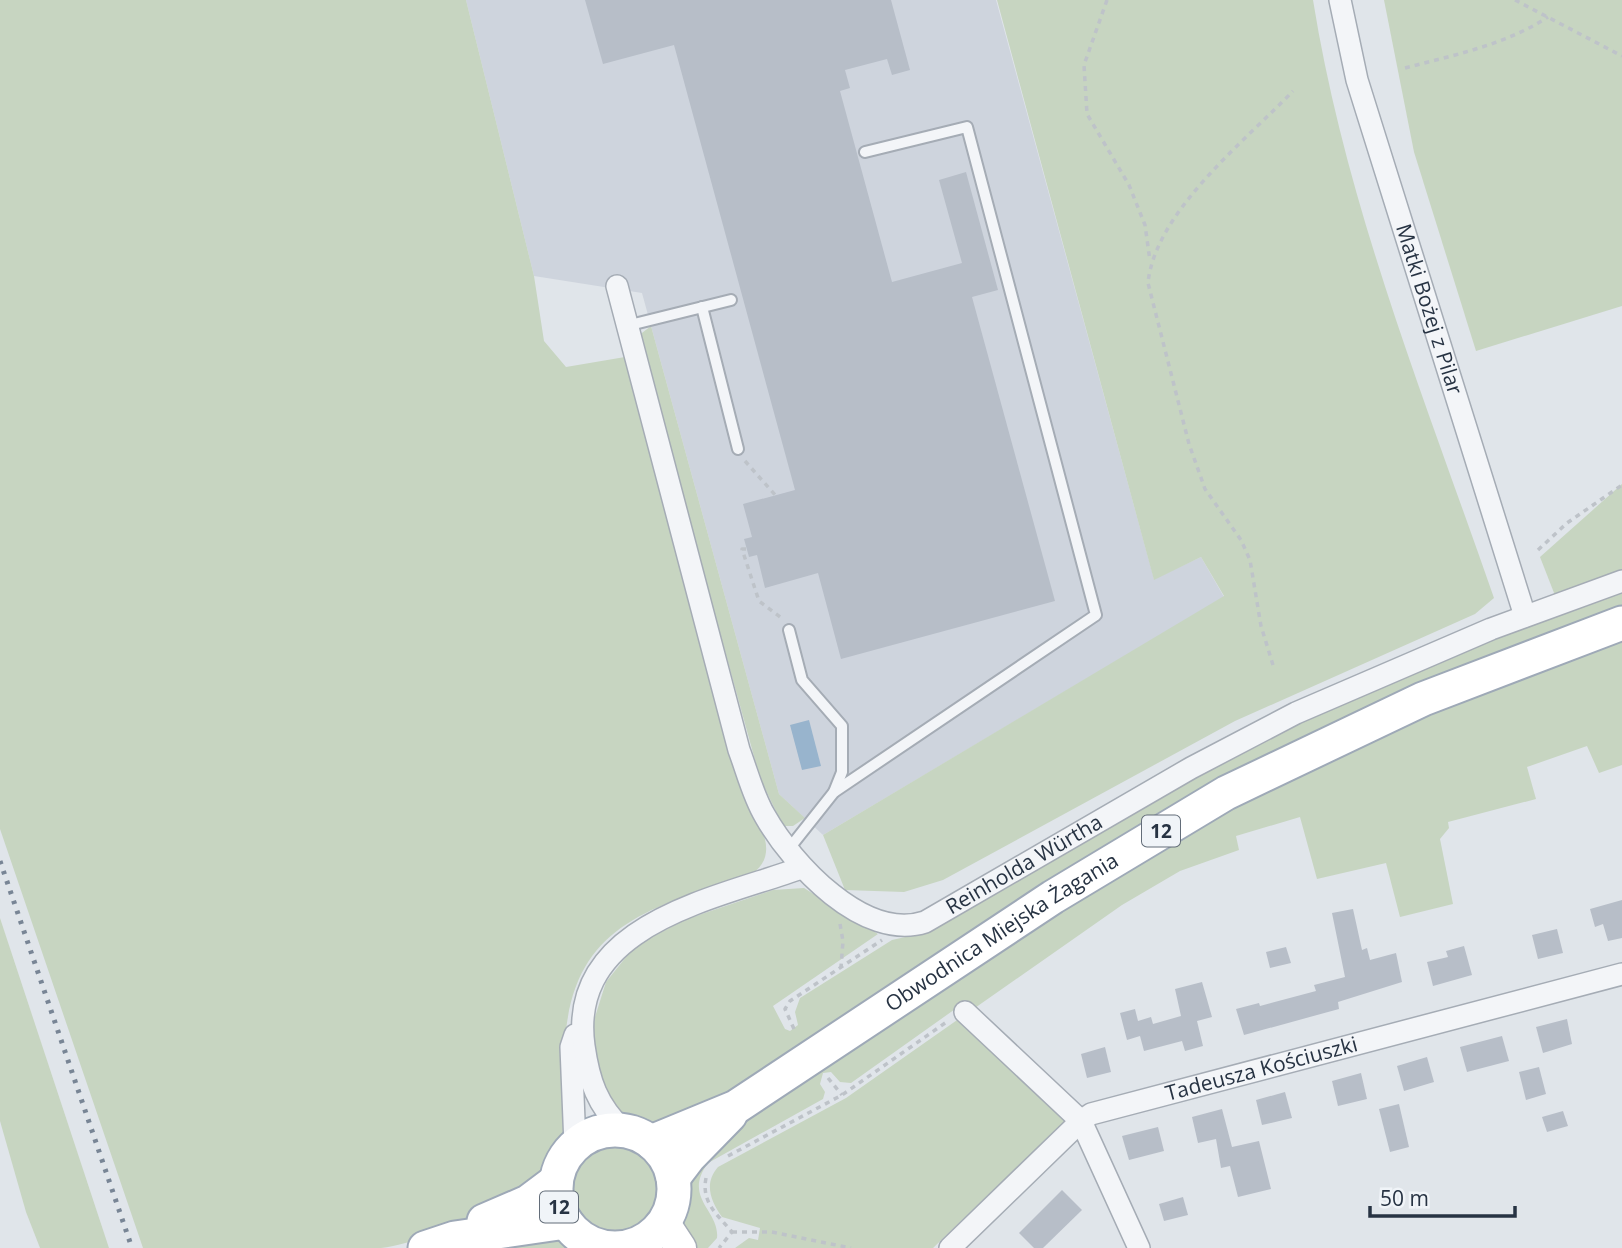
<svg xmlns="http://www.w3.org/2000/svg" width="1622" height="1248" font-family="'Open Sans',sans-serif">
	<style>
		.built { fill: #ced4dd }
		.green { fill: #c7d5c1 }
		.water { fill: #98b4cd }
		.building { fill: #b7bec8 }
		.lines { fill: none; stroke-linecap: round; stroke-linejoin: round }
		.lane-casing { stroke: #a5acb5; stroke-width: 14 }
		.street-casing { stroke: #a5acb5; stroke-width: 24 }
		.secondary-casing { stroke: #a5acb5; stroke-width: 33 }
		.primary-casing { stroke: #9ea9b7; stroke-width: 37 }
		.path { stroke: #bec3c9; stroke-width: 3.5; stroke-dasharray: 5 5; stroke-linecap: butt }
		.lane { stroke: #f3f5f8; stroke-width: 10 }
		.street { stroke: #f3f5f8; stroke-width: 21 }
		.secondary { stroke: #fff; stroke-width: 30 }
		.primary { stroke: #fff; stroke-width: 33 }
		.rail { stroke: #788595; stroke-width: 5; stroke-dasharray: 3.5 7; stroke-linecap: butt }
		.labels { text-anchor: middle; stroke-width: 6; stroke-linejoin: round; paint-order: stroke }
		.shield { fill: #f0f4f8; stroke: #636d79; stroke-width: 2 }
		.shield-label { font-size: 19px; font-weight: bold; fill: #273343 }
		.street-label { font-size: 21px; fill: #273343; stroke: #f0f4f8 }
	</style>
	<rect width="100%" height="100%" fill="#e0e5ea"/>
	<path class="built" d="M466,0H996L1154,579L1201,557L1224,597L823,835L779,794L642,293L534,276Z"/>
	<g class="green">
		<path d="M0,0H466L534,276L544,341L566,367L625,357L745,796C758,823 782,853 751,875C627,913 560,934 564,1081C565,1115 569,1143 547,1172C534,1191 506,1202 486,1211C456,1224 412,1245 381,1248C355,1248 328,1248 301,1248C248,1248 196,1248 143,1248L0,829Z"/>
		<path d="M997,0H1313C1346,206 1426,402 1494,598L1475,614L1235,721L943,880L904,892L845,890L823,835L1224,596L1201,557L1154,580Z"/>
		<path d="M1384,0H1622V306L1476,351L1414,152Z"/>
		<path d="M651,326L779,794L805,818L793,826H783L760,778L638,336Z"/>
		<path d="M1622,484V569L1589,586L1556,598L1540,557Z"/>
		<path d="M1622,587V611L1427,686L731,1096L662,1131L643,1128L623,1118L596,1077L592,1034L595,1017L606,982L630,952L646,940L687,919L773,890L804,888L878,934L773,1006L785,1029L790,1031L798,1025L795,1012L800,998L892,940L923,933L1299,717Z"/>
		<path d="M1622,633V765L1599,773L1587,746L1527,767L1536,799L1448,822L1449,828L1440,839L1453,904L1400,917L1386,863L1317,879L1300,817L1236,836L1239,850L1180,871L1122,905L972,1010L958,1007L851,1083L840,1082L831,1072L823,1073L820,1084L825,1092L823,1099L708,1163C682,1198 720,1210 717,1238L708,1248H689L677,1215L682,1184L728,1133L1106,878L1330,754Z"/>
		<path d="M0,918L109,1248H40L26,1212L0,1121Z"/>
		<path d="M960,1018L1024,1077L1065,1121L933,1248H735L749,1238L758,1240L760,1228L722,1217C710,1200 704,1183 718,1167L846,1098Z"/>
		<circle cx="614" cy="1188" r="43"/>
		<path d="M564,1234L583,1248H457Z"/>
	</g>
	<path class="water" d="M809,720L821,766L802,770L790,725Z"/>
	<g class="building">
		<path d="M585,0H891L910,70L892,75L887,59L845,70L850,88L840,91L892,282L962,263L939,180L966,172L998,290L972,297L1055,601L841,659L818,573L765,588L757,555L749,557L744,539L752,537L743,504L795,490L674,45L603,64Z"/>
		<path d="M1622,900V938L1608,941L1603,924L1595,927L1590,909Z"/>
		<path d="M1353,909L1362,950L1367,948L1370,960L1396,953L1402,982L1338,1002L1339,1009L1244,1035L1236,1009L1259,1003L1260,1006L1316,991L1314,985L1345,977L1332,913Z"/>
		<path d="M1557,929L1563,953L1538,959L1532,935Z"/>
		<path d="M1464,946L1472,975L1433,986L1427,962L1448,957L1446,951Z"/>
		<path d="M1286,947L1291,963L1270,968L1266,952Z"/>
		<path d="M1202,982L1212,1017L1197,1021L1203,1046L1185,1051L1182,1041L1144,1051L1140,1036L1127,1040L1120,1013L1135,1009L1138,1021L1151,1017L1153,1024L1181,1016L1175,989Z"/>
		<path d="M1567,1019L1572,1044L1543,1053L1536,1027Z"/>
		<path d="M1502,1036L1509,1061L1467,1072L1460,1047Z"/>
		<path d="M1105,1047L1111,1072L1087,1078L1081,1054Z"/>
		<path d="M1427,1057L1434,1082L1404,1091L1397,1066Z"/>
		<path d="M1539,1067L1546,1094L1526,1100L1519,1072Z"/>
		<path d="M1361,1073L1367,1099L1338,1106L1332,1081Z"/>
		<path d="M1285,1092L1292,1118L1262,1125L1256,1100Z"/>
		<path d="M1399,1104L1409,1147L1390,1152L1379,1109Z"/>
		<path d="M1222,1109L1232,1147L1259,1141L1271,1189L1238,1197L1230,1166L1221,1168L1216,1139L1198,1143L1192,1117Z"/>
		<path d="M1563,1111L1568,1126L1547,1132L1542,1117Z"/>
		<path d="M1158,1127L1164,1151L1129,1160L1122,1136Z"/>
		<path d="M1062,1190L1082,1210L1043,1248H1034L1019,1233Z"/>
		<path d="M1183,1197L1188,1215L1164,1221L1159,1204Z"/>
	</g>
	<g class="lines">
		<defs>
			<g id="lane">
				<path d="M702,307L738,449"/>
				<path d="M626,326L731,300"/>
				<path d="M789,630L802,680L842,726V772L834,792"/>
				<path d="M788,850L834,792L1096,615L967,127L865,152"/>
			</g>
			<g id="street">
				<path id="s1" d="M1340,0L1357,80L1525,616"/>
				<path id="s2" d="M617,286L739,750C747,771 753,796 765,816C792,864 864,942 925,922L1191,768L1296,713L1491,629L1622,581"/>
				<path d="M965,1012L1081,1121L1139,1248"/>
				<path d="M575,1035L571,1047L575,1145"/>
				<path d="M623,1130C597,1105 589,1081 584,1046C567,924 715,899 801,868"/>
				<path id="s3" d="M950,1248L1081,1121L1091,1114L1622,974"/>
			</g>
			<g id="secondary">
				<path d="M664,1222L681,1248"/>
				<path d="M634,1245L639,1248"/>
			</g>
			<g id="primary">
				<circle cx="615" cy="1189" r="59"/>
				<path id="s4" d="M651,1142L736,1107L1053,897L1226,793L1423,699L1622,623"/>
				<path d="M673,1178L689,1157L730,1115"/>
				<path d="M484,1221L528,1202L556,1181"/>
				<path d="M425,1248L455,1238L566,1222"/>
			</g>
		</defs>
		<use href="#lane" class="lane-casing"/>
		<use href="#street" class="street-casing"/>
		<use href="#secondary" class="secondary-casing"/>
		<use href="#primary" class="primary-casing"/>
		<g class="path">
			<path d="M1107,0L1084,65L1087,114L1129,185L1145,225L1150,261"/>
			<path d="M1515,0L1622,56"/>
			<path d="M1405,68C1454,55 1505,45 1548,17"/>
			<path d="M745,461L776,496"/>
			<path d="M746,549H742L759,601L783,619"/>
			<path d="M1538,550L1567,523L1622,485"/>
			<path d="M1273,665L1261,626L1250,560L1241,540L1205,489L1189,444L1148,283C1155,212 1245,141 1293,91"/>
			<path d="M840,924L843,941L841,967"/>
			<path d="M794,1029L785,1009L790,1001L882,940"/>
			<path d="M828,1078L842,1095"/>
			<path d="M728,1156L842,1095L948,1021"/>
			<path d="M706,1178C701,1203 718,1215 732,1232L719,1248"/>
			<path d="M732,1232H772L851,1248"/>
		</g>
		<use href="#lane" class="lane"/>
		<use href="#street" class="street"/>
		<use href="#secondary" class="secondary"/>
		<use href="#primary" class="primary"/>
		<path class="rail" d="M0,861L132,1248"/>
	</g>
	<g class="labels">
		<g class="shield">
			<rect x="1142" y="815.5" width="38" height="31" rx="5"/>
			<rect x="540" y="1191.5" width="38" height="31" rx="5"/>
		</g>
		<g class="shield-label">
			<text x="1161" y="838">12</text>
			<text x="559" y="1214">12</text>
		</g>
		<g class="street-label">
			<text dy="7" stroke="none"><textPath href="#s1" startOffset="322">Matki Bożej z Pilar</textPath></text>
			<text dy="7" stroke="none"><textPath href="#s2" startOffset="870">Reinholda Würtha</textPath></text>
			<text dy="7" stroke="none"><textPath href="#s4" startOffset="410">Obwodnica Miejska Żagania</textPath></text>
			<text dy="7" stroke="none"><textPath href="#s3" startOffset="371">Tadeusza Kościuszki</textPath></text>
		</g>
	</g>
	<path d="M1370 1206v10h145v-10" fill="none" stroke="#273343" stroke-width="3.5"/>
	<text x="1380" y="1206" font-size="21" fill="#273343" stroke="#f0f4f8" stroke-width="5" paint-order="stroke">50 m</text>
</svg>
